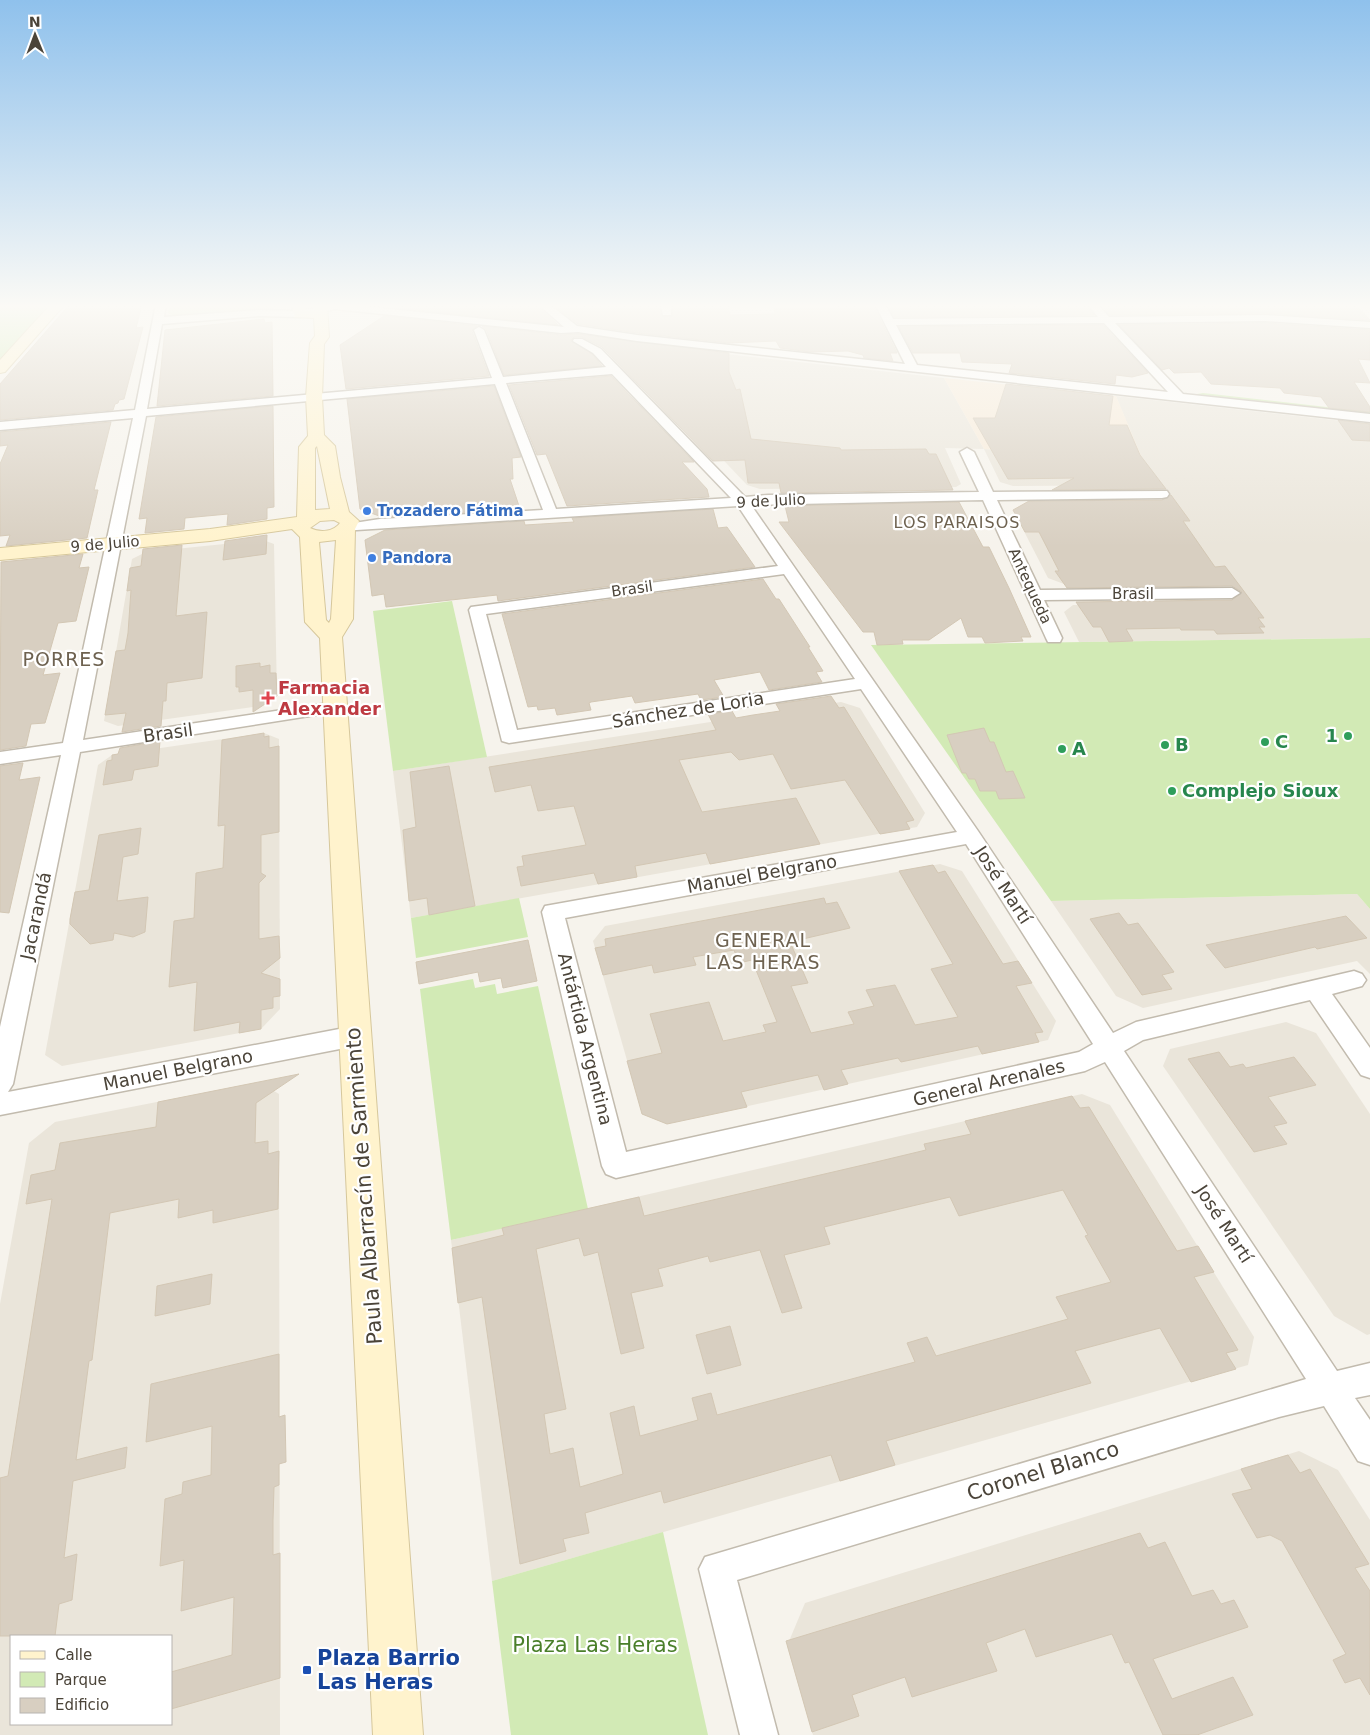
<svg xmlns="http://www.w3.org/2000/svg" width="1370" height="1735" font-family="'DejaVu Sans',sans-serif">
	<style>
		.residential { fill: #eae5da; fill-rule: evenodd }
		.commercial { fill: #f7ead8 }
		.green { fill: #d2eab5 }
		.building { fill: #d8cfc1; stroke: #d3c7b4; fill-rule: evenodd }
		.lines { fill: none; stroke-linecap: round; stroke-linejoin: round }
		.street-casing { stroke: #c2bbae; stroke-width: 3 }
		.secondary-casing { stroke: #d6c79b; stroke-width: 2 }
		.street { fill: #fff; fill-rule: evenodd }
		.secondary { fill: #fff3cd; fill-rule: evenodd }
		.shop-dot { fill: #3f7fe0; stroke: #fff; stroke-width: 2 }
		.health-dot { fill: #e0444e; stroke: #fff; stroke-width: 2 }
		.leisure-dot { fill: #2e9e5b; stroke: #fff; stroke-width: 2 }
		.transit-dot { fill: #1a4fb4; stroke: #fff; stroke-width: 2 }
		.labels { text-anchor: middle; stroke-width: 4.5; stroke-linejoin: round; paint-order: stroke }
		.far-street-label { font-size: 15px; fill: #4b4439; stroke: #fff }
		.far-shop-label { font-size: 15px; font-weight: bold; fill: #366cbe; stroke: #fff; text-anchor: start }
		.far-neighbourhood-label { font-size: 16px; letter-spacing: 1px; fill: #6e6250; stroke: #fff }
		.health-label { font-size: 18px; font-weight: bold; fill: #be3a42; stroke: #fff; text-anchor: start }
		.street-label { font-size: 18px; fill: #4b4439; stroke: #fff }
		.leisure-label { font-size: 18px; font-weight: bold; fill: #27864d; stroke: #fff; text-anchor: start }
		.neighbourhood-label { font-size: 19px; letter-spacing: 1px; fill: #6e6250; stroke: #fff }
		.near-street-label { font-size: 21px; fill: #4b4439; stroke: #fff }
		.near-park-label { font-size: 21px; fill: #4a7f2a; stroke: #fff }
		.near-transit-label { font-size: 21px; font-weight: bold; fill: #164399; stroke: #fff; text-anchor: start }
	</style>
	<rect width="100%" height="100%" fill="#f6f3ec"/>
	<g class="residential">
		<path d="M617,342L944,378L984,449L1141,458L1116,396L1370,424V638L1079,642L1064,612L1073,605L1252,604L1237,582L1064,584L1048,578L1013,510L1022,505L1177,503L1162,485L1013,486L1000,482L984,449L945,448L961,484L956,487L760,489L747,485L670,404Z"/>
		<path d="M263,540L274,544L277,696L262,706L253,707L118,726L104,721L132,559L146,552Z"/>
		<path d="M841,702L860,708L925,813L917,827L411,918L393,771Z"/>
		<path d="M264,733L279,739L280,1009L261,1029L62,1066L45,1055L98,765L112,755Z"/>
		<path d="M940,864L962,871L1056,1021L1048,1040L667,1124L642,1113L593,941L605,926Z"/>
		<path d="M1357,894L1370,909V974L1357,961L1143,1008L1116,996L1051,901Z"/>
		<path d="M1286,1022L1316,1033L1370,1114V1334L1367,1335L1334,1316L1163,1066L1170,1049Z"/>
		<path d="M259,1082L279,1094L280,1735H0V1304L29,1143L55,1122ZM11,1636H171V1724H11Z"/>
		<path d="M1082,1094L1110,1105L1254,1337L1248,1365L492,1581L451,1240Z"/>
		<path d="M1299,1451L1338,1470L1370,1520V1735H813L787,1646L805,1603Z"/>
	</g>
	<path class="commercial" d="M944,378L1116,396L1142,458L984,449Z"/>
	<g class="green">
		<path d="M0,304H51L0,359Z"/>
		<path d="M170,304H283L284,305L270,309L176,317L168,313Z"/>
		<path d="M1203,393L1370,412V416L1201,397L1197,394Z"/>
		<path d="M452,601L487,757L393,771L373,611Z"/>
		<path d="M1370,638V909L1357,894L1051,901L871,645Z"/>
		<path d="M519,898L528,937L416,958L411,918Z"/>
		<path d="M473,979L475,988L495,984L497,994L538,986L588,1209L451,1240L420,989Z"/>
		<path d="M663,1532L708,1735H511L492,1581Z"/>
	</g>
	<g class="building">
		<path d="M70,304H142L136,328L143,327L124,399L119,400L118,403L115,404L113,410L0,420V384Z"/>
		<path d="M403,304H536L558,325L397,308Z"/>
		<path d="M552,304H659L663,317L672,316L673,304H723L728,305L730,315L775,314L774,309L836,308L835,304H859L861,307H874L897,353H890L893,361L864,358L863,355L848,351L810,352L780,348L776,341L729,343L637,333L578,324Z"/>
		<path d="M907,304H1085L1094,315L894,317L889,307H909Z"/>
		<path d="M1100,304H1355L1370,320L1265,313L1110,315Z"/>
		<path d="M384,316L477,326L472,331L489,376L346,389L340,345Z"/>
		<path d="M264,319L265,323L272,322L273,396L157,406L165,330Z"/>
		<path d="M1265,323L1370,330V360L1358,359L1370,383L1354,382L1370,407V412L1329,408L1321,397L1284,393L1280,388L1211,384L1201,372L1174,373L1169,368L1162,370L1119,325Z"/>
		<path d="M1103,325L1148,373L1132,377L1116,375L1115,384L1009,373L1012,364L962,362L960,353H913L899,327Z"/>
		<path d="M482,326L561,335L578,334L729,353V372L736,390L740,389L751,439L840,448L841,450L926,449L929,454H936L953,490L781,493L779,483H748L745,460L713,461L602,347L582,337H574L571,340L592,354L602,366L504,375L486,329Z"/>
		<path d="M611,376L694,462H682L707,489L709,497L567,506L546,454L537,455L509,385Z"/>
		<path d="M1006,384L1113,396L1109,425H1127L1140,455L1166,489L1052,490L1074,478L1008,479L973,418H995Z"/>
		<path d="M494,386L521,457L512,458L513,479H510L520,509L382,517L360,509L347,399Z"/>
		<path d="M273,406L274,507L267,508V519L227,525L228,514L185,518L184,529L145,533L147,518L139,519L156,417Z"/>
		<path d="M1338,420L1370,424V441L1352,440Z"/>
		<path d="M111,422L94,490H98L87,538L6,546L10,535L0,536V464L8,445L0,446V432Z"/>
		<path d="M1171,495L1190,521H1183L1215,567L1225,566L1264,618H1258L1265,627H1259L1264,633L1217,634L1214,630H1181L1180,628L1126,629L1133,641L1109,642L1101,627H1093L1076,602L1232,600L1242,592L1232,586L1067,588L1055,571H1059L1039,532H1025L1013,510L1029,501L1162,500Z"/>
		<path d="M959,502L983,547H989L1009,588L1031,637H1021L1023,641L985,643L982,637H968L961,618L929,640H902L903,644L877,645L874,632H863L779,522H789L785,506Z"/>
		<path d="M713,509L718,528L727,527L755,567L498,601L497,595L386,607L384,594L372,596L365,540L385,530L524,521L525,525L574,522L572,518Z"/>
		<path d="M267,535L266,554L223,560L225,541Z"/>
		<path d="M182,545L176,616L207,612L202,678L167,683L166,701H163L161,726L122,732L126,713L105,715L116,651L125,650L128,633L131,590L127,591L130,568L141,566L143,549Z"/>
		<path d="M83,554L79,568L89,567L76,621L58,623L43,675L60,673L45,723L31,724L26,746L0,750L1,562Z"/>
		<path d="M763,579L776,599H779L810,647H808L823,671L816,672L822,682L769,690L760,672L714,680L724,697L701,700L698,694L635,703L632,696L591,702L589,703L591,710L557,715L555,708L538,710L537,706L528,707L502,614Z"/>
		<path d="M260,663V667L270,665V673H276L277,696L253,712V690L239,692V687H236V666Z"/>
		<path d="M831,696L839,708L844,707L914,820L906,822L910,829L880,834L845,780L791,789L773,754L739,760L731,752L679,760L702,812L796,798L820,844L710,864L706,853L635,866L637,877L598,884L594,873L521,886L517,867L524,866L522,856L586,845L574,806L538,811L531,785L495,792L489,767L716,730L708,714L732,711L736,718L753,715L780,711L776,704Z"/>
		<path d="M984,728L990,742H994L1006,772L1013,771L1025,798L999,799L996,791H980L975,779H969L966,773H962L947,735Z"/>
		<path d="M264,733V737L269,736V748L279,746V832L261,835V873L266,876L259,883V939L279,936L280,958L261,973L280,979V996L273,997V1008L261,1010V1029L239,1033L240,1022L194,1031L197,982L169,987L174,921L194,918L196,873L223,868L225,825L218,826L222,740Z"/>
		<path d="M160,741L158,766L134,770L132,780L103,785L107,761L112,760V755L118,754L120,748Z"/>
		<path d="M23,763L19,780L40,777L9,913L0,912V766Z"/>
		<path d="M449,766L475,906L429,915L427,898L409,901L403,830L416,827L410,772Z"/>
		<path d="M141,828L138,854L123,857L117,901L148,897L145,932L133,937L114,933L113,940L90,944L70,924V919L75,892L89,890L99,835Z"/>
		<path d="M933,865L938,873L945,871L1003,964L1018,961L1032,983L1016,986L1043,1032L1035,1033L1039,1042L982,1054L978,1046L901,1062L898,1058L841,1070L848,1084L824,1090L818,1075L790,1081L741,1092L747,1107L667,1124L642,1114L627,1061L662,1053L650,1014L709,1002L723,1041L766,1032L763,1025L777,1022L752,960L739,963L734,950L693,957L696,965L654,973L652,965L603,975L595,948L606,946L605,939L824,898L826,904L837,902L850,928L790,942L808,983L791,986L811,1033L854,1024L848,1012L874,1006L866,990L895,985L915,1025L958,1017L931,969L953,964L899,871Z"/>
		<path d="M1119,913L1128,925L1138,923L1174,972L1162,975L1172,989L1142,995L1090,919Z"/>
		<path d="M1346,916L1367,938L1317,949L1315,947L1225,968L1206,945Z"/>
		<path d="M528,940L537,981L503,988L501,978L480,982L478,972L419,984L416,962Z"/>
		<path d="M1219,1052L1230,1067L1243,1064L1246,1068L1294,1057L1316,1085L1268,1097L1287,1123L1274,1126L1287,1144L1254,1152L1188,1059Z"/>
		<path d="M299,1074L256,1103L255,1143L268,1141V1154L279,1151L278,1209L213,1223V1210L178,1218L179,1199L110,1213L92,1360L89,1361L76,1460L127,1447L125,1468L73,1481L64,1558L77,1554L72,1600L59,1604L55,1636H0V1478L8,1476L52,1199L26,1204L31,1175L55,1170L60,1143L156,1127L158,1102Z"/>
		<path d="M1072,1096L1080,1108L1089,1107L1177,1251L1198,1246L1214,1272L1194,1277L1238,1350L1226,1353L1236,1369L1191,1382L1160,1328L1075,1351L1091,1383L886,1441L895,1465L840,1481L831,1455L664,1503L661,1491L585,1513L589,1533L563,1539L566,1551L520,1564L482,1297L458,1303L452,1248L504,1235L502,1228L639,1197L644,1216L876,1162L926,1150L924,1144L971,1134L965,1121ZM1063,1190L1088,1235L1085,1236L1111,1282L1056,1297L1068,1319L936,1356L927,1337L907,1343L915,1362L717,1415L711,1393L692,1398L698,1420L640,1436L634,1406L610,1413L623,1474L580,1487L573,1448L550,1454L544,1414L566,1409L536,1249L579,1238L584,1256L598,1252L621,1354L644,1348L631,1293L663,1286L658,1269L708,1256L710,1262L760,1250L782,1313L802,1308L784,1255L830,1244L824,1227L950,1197L959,1216Z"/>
		<path d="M212,1274L210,1304L155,1316L157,1286Z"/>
		<path d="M730,1326L741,1365L707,1374L696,1335Z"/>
		<path d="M279,1354V1417L285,1415L286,1462L279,1464V1485L274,1487L273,1520V1555L280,1553V1678L171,1709V1672L232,1655L234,1597L181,1611L184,1560L160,1566L165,1499L182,1494L183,1482L211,1475L212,1426L146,1442L151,1384Z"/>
		<path d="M1288,1455L1300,1473L1310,1469L1369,1564L1355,1568L1370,1591V1695L1360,1678L1345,1683L1333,1660L1346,1654L1282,1541L1270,1535L1257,1538L1232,1494L1252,1489L1241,1469Z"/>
		<path d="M1140,1533L1148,1548L1165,1542L1192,1596L1213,1590L1221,1604L1234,1600L1248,1627L1153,1659L1172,1699L1233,1677L1253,1715L1197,1735H1163L1129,1662L1125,1663L1112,1634L1036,1657L1025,1629L986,1643L997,1671L912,1697L905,1677L852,1695L859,1716L812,1732L786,1641Z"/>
	</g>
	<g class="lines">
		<defs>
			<g id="street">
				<path d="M156,304H166L164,317L259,310L295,311L342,304L564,327L538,304H549L577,326L637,335L905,364L875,304H885L893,319L1098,317L1087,304H1097L1109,317L1265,315L1370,322V328L1265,321L1115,323L1183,394L1370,414V422L637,341L578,332L561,333L335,309L300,317L259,316L162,324L147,409L492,378L474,330L479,327L484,330L503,377L606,367L593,353L573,341L574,339H582L601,349L745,497L768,495L979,492L960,452L967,448L974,452L993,492L1167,491L1169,494L1167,497L1162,498L997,500L1040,590L1232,588L1240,593L1232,598L1044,600L1062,638L1060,642H1048L1046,638L983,500L751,505L978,831L1113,1033L1136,1022L1354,971L1362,974L1366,980L1362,986L1332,994L1370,1048V1078L1361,1075L1310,1000L1143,1040L1124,1051L1337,1371L1370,1363V1395L1355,1398L1370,1420V1465L1358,1461L1324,1406L1279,1417L737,1580L778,1735H740L699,1569L705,1557L1306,1379L1105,1062L1085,1071L616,1178L606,1174L602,1166L542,912L545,906L957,832L861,689L509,743L502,741L469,610L471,607L778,566L738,506L341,531L339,528L341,525L380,519L543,510L495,384L146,416L83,740L335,702L341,703L344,707L341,711L335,712L80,752L13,1084L8,1092L355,1026L364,1029L367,1036L364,1043L355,1046L0,1115V1027L61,755L0,764V752L63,743L133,418L0,430V422L135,410ZM1104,323L1168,392L917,365L896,325ZM612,374L731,498L556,509L506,383ZM784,574L855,679L517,730L486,614ZM966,844L1093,1044L1079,1052L626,1152L565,918Z"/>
				<path d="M661,304H671V315H663Z"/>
			</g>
			<g id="secondary">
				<path d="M51,304H65L5,372L0,373V360Z"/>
				<path d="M291,304H304L306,311L315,310L314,304H327L329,337L324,344L322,397L324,435L335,446L340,477L349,512L359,521L355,529L353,619L342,637L423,1735H373L320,638L305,622L300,537L292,529L210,541L0,560V548L210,529L297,517L299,447L308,436L306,397L310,343L315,336L314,318L295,317ZM317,446L330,509L315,510V448ZM334,520L340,523C333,532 320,533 310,528L320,521ZM336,540L331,619L329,623L326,620L319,542Z"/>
			</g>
		</defs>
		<use href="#street" class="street-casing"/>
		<use href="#secondary" class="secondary-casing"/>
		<use href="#street" class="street"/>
		<use href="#secondary" class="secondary"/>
	</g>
	<linearGradient id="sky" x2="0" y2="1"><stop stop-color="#8fc1ec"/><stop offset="0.56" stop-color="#fbfaf6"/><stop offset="1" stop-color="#fbfaf6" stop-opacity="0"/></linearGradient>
	<rect width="1370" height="547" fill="url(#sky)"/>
	<g class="shop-dot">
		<circle cx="367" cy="511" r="5"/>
		<circle cx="372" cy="558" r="5"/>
	</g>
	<path class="health-dot" d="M265.5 690.5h5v5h5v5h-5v5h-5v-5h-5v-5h5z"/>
	<g class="leisure-dot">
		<circle cx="1348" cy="736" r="5"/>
		<circle cx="1265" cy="742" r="5"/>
		<circle cx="1165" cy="745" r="5"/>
		<circle cx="1062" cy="749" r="5"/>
		<circle cx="1172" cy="791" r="5"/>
	</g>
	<rect class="transit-dot" x="302" y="1665" width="10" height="10" rx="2.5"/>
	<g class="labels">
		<g class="far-street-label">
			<text transform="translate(771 501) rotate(-3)" y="5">9 de Julio</text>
			<text transform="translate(105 544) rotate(-5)" y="5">9 de Julio</text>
			<text transform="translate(1030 586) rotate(65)" y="5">Antequeda</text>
			<text transform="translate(632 589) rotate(-8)" y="5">Brasil</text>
			<text x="1133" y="599">Brasil</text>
		</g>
		<g class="far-shop-label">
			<text x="377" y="516">Trozadero Fátima</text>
			<text x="382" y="563">Pandora</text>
		</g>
		<g class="far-neighbourhood-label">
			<text x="957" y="528">LOS PARAISOS</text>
		</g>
		<g class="health-label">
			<text x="278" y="694">Farmacia<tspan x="278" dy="21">Alexander</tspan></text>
		</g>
		<g class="street-label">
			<text transform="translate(688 710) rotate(-9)" y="6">Sánchez de Loria</text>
			<text transform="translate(168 733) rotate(-8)" y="6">Brasil</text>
			<text transform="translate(762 874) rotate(-10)" y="6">Manuel Belgrano</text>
			<text transform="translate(1003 885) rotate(57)" y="6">José Martí</text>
			<text transform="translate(36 916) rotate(-78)" y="6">Jacarandá</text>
			<text transform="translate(585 1039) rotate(76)" y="6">Antártida Argentina</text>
			<text transform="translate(178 1070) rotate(-11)" y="6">Manuel Belgrano</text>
			<text transform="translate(989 1083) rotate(-13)" y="6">General Arenales</text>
			<text transform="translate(1224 1224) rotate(57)" y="6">José Martí</text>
		</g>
		<g class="leisure-label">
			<text x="1338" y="742" text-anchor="end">1</text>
			<text x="1275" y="748">C</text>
			<text x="1175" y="751">B</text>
			<text x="1072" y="755">A</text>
			<text x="1182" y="797">Complejo Sioux</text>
		</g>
		<g class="neighbourhood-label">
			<text x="64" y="666">PORRES</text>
			<text x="763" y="947">GENERAL<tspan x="763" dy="22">LAS HERAS</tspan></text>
		</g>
		<g class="near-street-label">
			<text transform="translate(364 1186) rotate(-94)" y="7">Paula Albarracín de Sarmiento</text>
			<text transform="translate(1043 1471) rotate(-17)" y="7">Coronel Blanco</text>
		</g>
		<g class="near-park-label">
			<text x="595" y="1652">Plaza Las Heras</text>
		</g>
		<g class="near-transit-label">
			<text x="317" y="1665">Plaza Barrio<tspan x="317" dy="24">Las Heras</tspan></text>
		</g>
	</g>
	<rect x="10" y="1635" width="162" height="90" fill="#ffffff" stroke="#b7b4b0"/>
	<rect x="20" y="1651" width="25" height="8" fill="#fff3cd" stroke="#b7b4b0"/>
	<text x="55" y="1660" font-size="15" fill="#4b4439">Calle</text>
	<rect x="20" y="1672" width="25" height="15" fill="#d2eab5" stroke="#b7b4b0"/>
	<text x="55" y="1685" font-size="15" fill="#4b4439">Parque</text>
	<rect x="20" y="1698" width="25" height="15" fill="#d8cfc1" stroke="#b7b4b0"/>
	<text x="55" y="1710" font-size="15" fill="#4b4439">Edificio</text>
	<g transform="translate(35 35) rotate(359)" stroke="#ffffff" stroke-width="4" paint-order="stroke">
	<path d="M0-4L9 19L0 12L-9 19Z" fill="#4b4439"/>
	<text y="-8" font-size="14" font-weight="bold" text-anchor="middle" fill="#4b4439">N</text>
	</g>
</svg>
